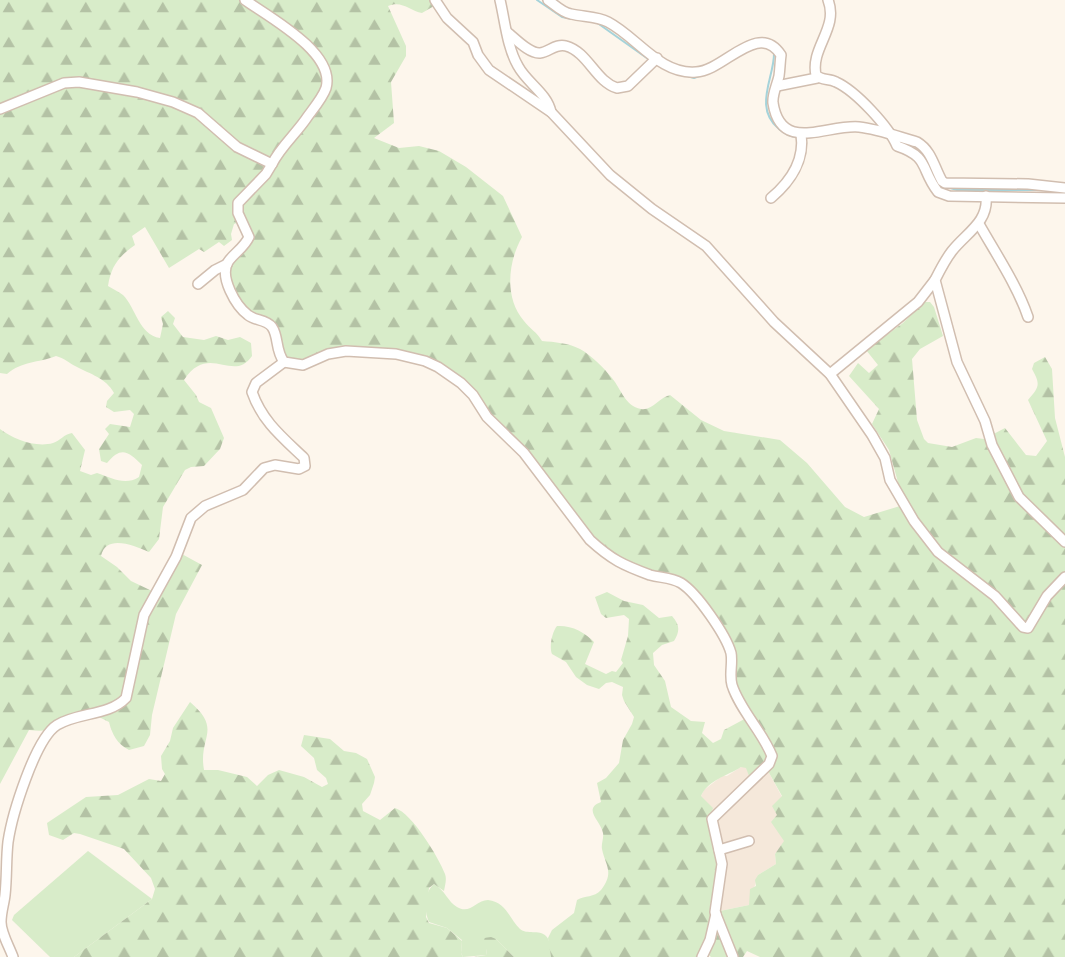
<svg xmlns="http://www.w3.org/2000/svg" width="1065" height="957" font-family="Roboto,sans-serif">
	<style>
		.residential { fill: #f5e8da }
		.grass { fill: #d8ecc9 }
		.forest { fill: url(#forest-firs); fill-rule: evenodd }
		.lines { fill: none; stroke-linecap: round; stroke-linejoin: round }
		.stream { stroke: #a5d3da; stroke-width: 2 }
		.minor-casing { stroke: #d1beb0; stroke-width: 12 }
		.minor { stroke: #fff; stroke-width: 9 }
	</style>
	<defs>
		<pattern id="forest-firs" width="22" height="20" patternUnits="userSpaceOnUse" patternTransform="scale(1.75)"><rect width="22" height="20" fill="#d8ecc9"/><path d="M5 1l3.5 6h-7zM16 11l3.5 6h-7z" fill="#b4c2a5"/></pattern>
	</defs>
	<rect width="100%" height="100%" fill="#fdf6ec"/>
	<path class="residential" d="M741,767H762L768,771L782,797L778,815L785,841L775,854L776,864L758,875L749,905L720,911L712,910L710,906L717,870L701,796L704,790L722,776H727Z"/>
	<g class="grass">
		<path d="M88,851L152,899L74,957H50L12,920L14,915Z"/>
		<path d="M434,884C445,890 448,902 457,907C470,915 476,900 488,900C506,902 509,918 520,929C527,935 539,929 546,936C551,941 550,950 551,957H514L496,939L487,949L486,955L463,957L461,953L462,940L447,928L429,922C424,912 424,892 434,884Z"/>
	</g>
	<g class="forest">
		<path d="M0,0H431L434,6L422,13C410,11 402,0 388,6L406,46V56L391,82L394,123L374,138L399,148L419,146L439,151L466,167L503,196L522,237C508,262 504,298 524,321C530,329 537,332 542,341C555,342 568,343 580,349C591,355 604,368 612,378C621,389 625,406 641,409C652,411 660,397 670,395L701,420L724,431L780,440L807,463L845,507L864,517L900,506L905,499L899,486L889,450L872,424L879,409L849,376L858,363L869,373L878,365L866,350L903,323L924,302H930L934,307L943,336L920,349L912,359L917,420L924,439L928,443L952,447L976,438L984,439L1005,428L1026,455L1036,456L1047,441L1028,400C1039,387 1041,385 1032,369L1034,363L1045,357L1052,369L1055,418L1065,457V957H760L747,951L743,957H711L708,954L701,957H551L548,938L552,930L574,913L577,900C585,895 594,898 601,890C615,872 605,865 602,849C601,844 604,838 603,833C601,821 582,809 601,802L597,783L606,778L619,763L623,740L632,724L634,717L624,701L622,695L623,687L612,682L606,683L599,689L587,685L576,677L566,662L552,654C549,647 552,632 557,626C571,625 585,632 594,642L585,664L606,674L612,671L616,672L623,663L621,660L628,636L629,619L624,615L606,618L601,614L595,597L607,592L624,601L643,605L659,618L672,616C680,625 680,631 674,641L662,645L653,653L654,665L665,681L671,707L691,721L705,722L702,733L713,743L721,739L724,730L752,715L736,686L735,656L697,592L654,573L621,561L593,538L527,451L439,364L371,351L303,362L286,359L282,354L277,332C254,316 228,298 230,265L252,238L247,219L234,224L231,234L232,240L224,246L219,242L204,252L199,249L169,268L145,227L132,236L135,245C119,256 111,266 108,286C113,289 119,292 123,295C136,308 139,335 160,338L163,324L161,317L168,311L175,318L173,324L183,337L204,340L216,336L228,340L240,337L251,343L252,356C233,384 209,342 184,380L196,395L199,402L211,408L224,438L220,449L204,466L191,467L185,470L163,507L159,539L149,552C133,545 106,534 101,556L117,567L131,581L152,591L162,571L175,564L180,553L202,565L176,614L152,715L150,735L144,746L129,750C117,744 112,734 109,722L97,716C72,722 56,734 29,730L0,784V429C13,439 36,448 53,443C60,441 64,434 72,433L85,450L80,471L91,475L97,473C112,478 125,486 139,477L142,465C128,451 121,446 107,463L101,461L99,449L109,434L105,429L110,424L130,427L134,414L130,410L114,412L106,407L107,401L114,393C106,378 90,374 77,367C69,363 64,358 56,356C38,363 22,361 7,374L0,373ZM741,767L746,768L749,776L763,767L768,771L782,796L772,806L777,815L771,822L784,841L775,854L776,864L758,875L755,880L756,886L750,889L749,905L720,911L712,910L710,907C713,892 717,877 717,863C717,845 705,826 713,808L701,796C708,780 727,776 741,767Z"/>
		<path d="M190,702C223,730 198,737 204,770H218L247,777L257,786L268,775L279,770L304,777L322,787L328,784L326,778L317,770L314,758L301,746L304,735L330,739L344,751L356,753L367,759L375,777L374,783L370,795L362,804L363,811L380,820L395,808C412,813 439,858 445,874C447,879 445,885 444,891L434,884L429,888L426,917L429,923L447,928L462,941L461,953L463,957H74L152,899L155,889L151,878L124,849L80,834L74,833L63,840L49,835L47,823L86,797L118,795L149,779L161,781L165,774L162,769L161,756L170,741L173,728Z"/>
		<path d="M491,937L496,939L514,957H474L486,955L487,949L483,944L484,938Z"/>
	</g>
	<g class="lines">
		<g class="stream">
			<path d="M537,0L562,17L573,19"/>
			<path d="M596,22L651,61"/>
			<path d="M774,54C774,78 753,108 779,129C785,134 790,137 799,137"/>
			<path d="M720,67L745,52"/>
			<path d="M665,69L694,78L715,70"/>
			<path d="M870,133L881,136"/>
			<path d="M934,174L939,185L942,186"/>
			<path d="M947,187L957,190H1043"/>
		</g>
		<defs>
			<g id="minor">
				<path d="M245,0C269,17 336,53 326,88C323,97 314,108 308,116C297,133 281,146 272,164"/>
				<path d="M435,0L447,18L473,42L478,55L489,70L551,112L610,175L652,209L706,246L774,322L830,374L872,435L885,458L890,480L914,521L938,552L995,596L1023,627L1028,628L1047,596L1065,577"/>
				<path d="M500,0C505,21 507,47 518,66C527,83 547,93 551,112"/>
				<path d="M548,0C555,5 563,13 571,14C584,17 597,16 608,22C637,37 660,75 696,72C724,71 758,20 781,55C780,62 780,69 779,76C777,85 772,95 773,103C781,154 827,124 859,127C878,129 899,137 917,142C932,151 934,167 942,181L945,183L1028,184L1065,188"/>
				<path d="M828,0C839,28 810,48 816,75C822,81 829,78 836,82C856,91 889,127 897,146C930,157 920,169 938,192L949,196L1065,198"/>
				<path d="M507,32C515,38 529,54 540,53C549,52 556,43 566,46C588,52 596,82 617,88L628,86L657,58"/>
				<path d="M777,86L817,78"/>
				<path d="M0,109L64,83L79,82L137,92L173,102L198,113L237,147L272,164L266,174L238,203V213L249,237C244,248 234,253 228,262C219,277 236,306 248,315C255,321 266,319 272,327C279,337 275,350 284,362L303,365L328,354L346,351L396,354L425,361L438,367L461,383L473,395L487,417L524,453L590,540C612,560 623,565 650,575C661,578 671,577 681,583C697,593 726,635 731,653C733,663 729,675 732,685C740,710 762,731 772,756L769,764L712,819L722,864L715,912L733,957"/>
				<path d="M986,196C989,222 966,233 952,251C945,260 940,270 935,280L957,362L985,421L992,445L1019,497L1065,542"/>
				<path d="M771,198C790,182 805,160 801,134"/>
				<path d="M979,224C996,254 1017,285 1028,317"/>
				<path d="M198,284L215,270L227,264"/>
				<path d="M830,374L918,302L935,280"/>
				<path d="M719,850L749,841"/>
				<path d="M13,957C9,946 1,933 1,922C1,912 4,904 5,895C7,877 6,859 8,842C12,815 35,739 57,725C78,712 109,716 126,698L144,615L176,557L191,518L205,506L243,490L264,468L275,465L299,469L305,466L304,458C282,437 262,421 252,392L256,383L284,362"/>
				<path d="M702,957L710,940L716,914"/>
			</g>
		</defs>
		<use href="#minor" class="minor-casing"/>
		<use href="#minor" class="minor"/>
	</g>
</svg>
